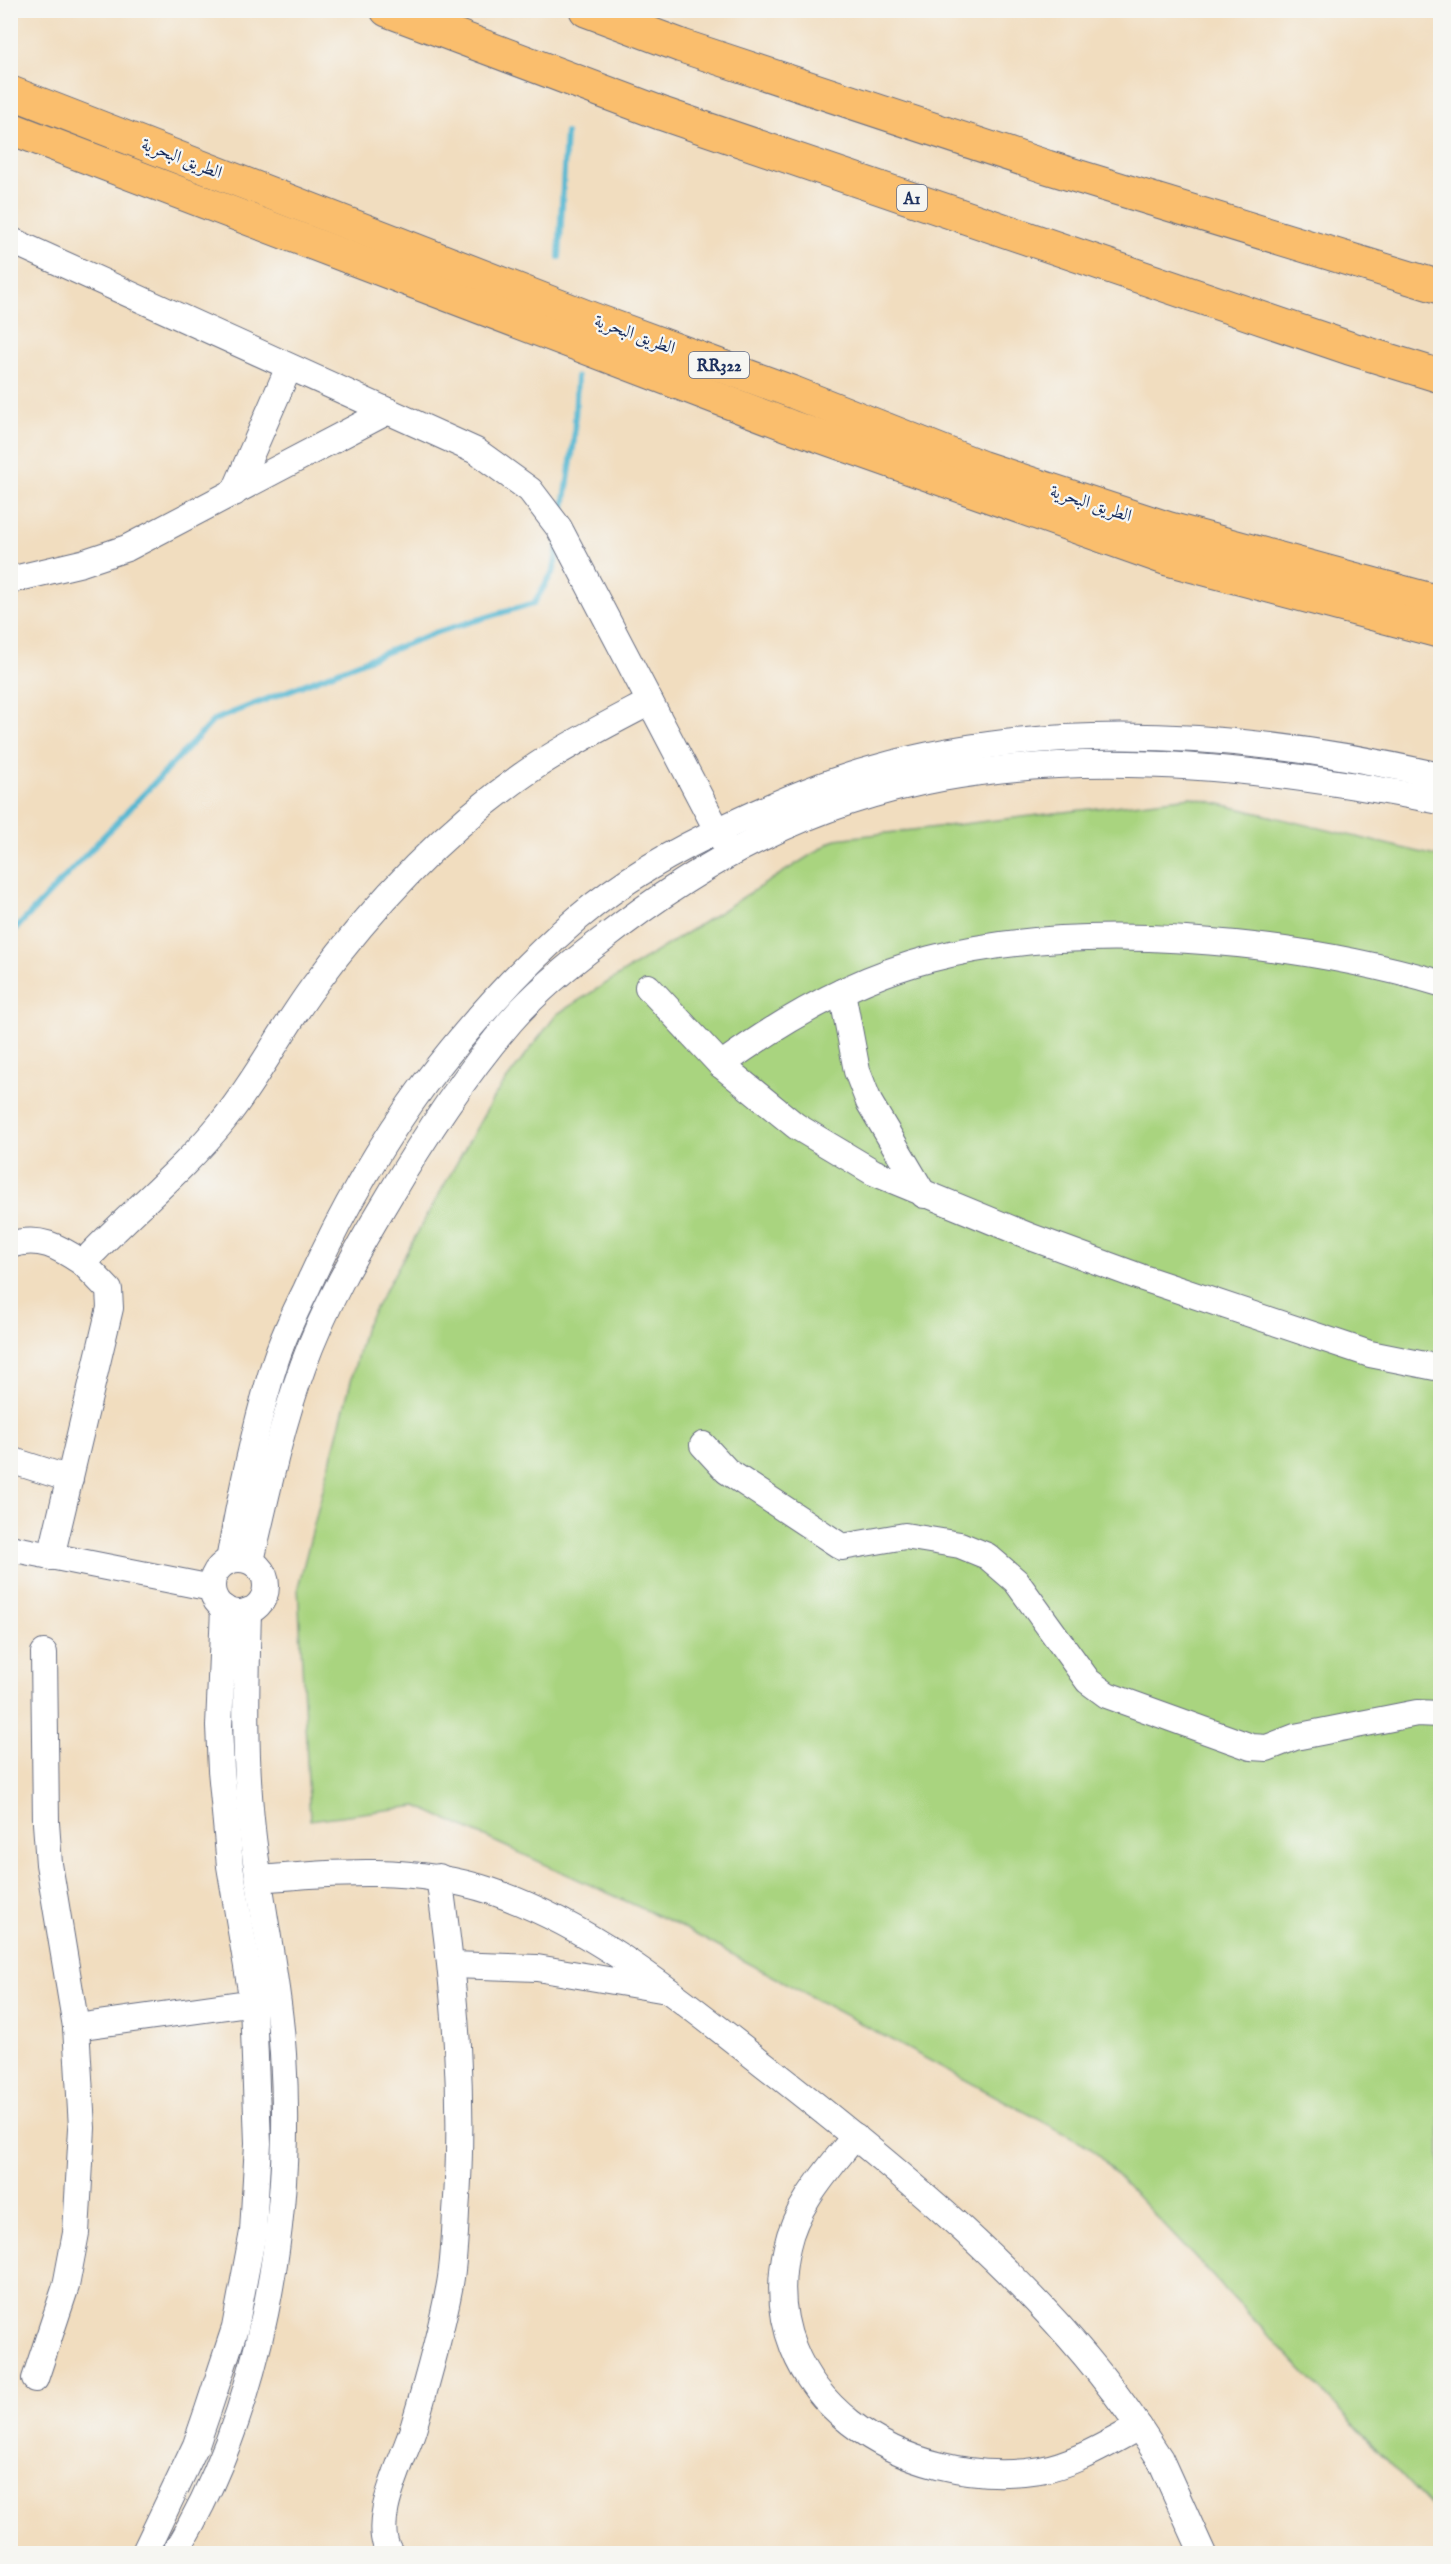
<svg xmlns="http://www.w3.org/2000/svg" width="1451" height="2564" font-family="'IM FELL English',Amiri,serif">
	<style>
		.green { fill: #a9d47f; stroke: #62826e; stroke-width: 1.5 }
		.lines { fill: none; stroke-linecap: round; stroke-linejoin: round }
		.stream { stroke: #53b7d2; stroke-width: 6 }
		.minor-casing { stroke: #666c80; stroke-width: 28 }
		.major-casing { stroke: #666c80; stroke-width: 34 }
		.highway-casing { stroke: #666c80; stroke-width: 35 }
		.minor { stroke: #fff; stroke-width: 26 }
		.major { stroke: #fabe6d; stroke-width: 32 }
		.highway { stroke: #fabe6d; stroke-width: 33 }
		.labels { text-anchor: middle; stroke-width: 4.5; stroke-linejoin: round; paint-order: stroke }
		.shield { fill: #f6f6f2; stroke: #5d6b8a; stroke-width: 1.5 }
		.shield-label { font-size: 16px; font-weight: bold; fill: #1b2f5e }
		.street-label { font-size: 18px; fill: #1b2f5e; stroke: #f6f6f2 }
	</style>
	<rect width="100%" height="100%" fill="#f6f6f2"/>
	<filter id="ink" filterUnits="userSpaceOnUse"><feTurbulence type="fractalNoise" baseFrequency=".0167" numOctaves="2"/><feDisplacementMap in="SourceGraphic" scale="12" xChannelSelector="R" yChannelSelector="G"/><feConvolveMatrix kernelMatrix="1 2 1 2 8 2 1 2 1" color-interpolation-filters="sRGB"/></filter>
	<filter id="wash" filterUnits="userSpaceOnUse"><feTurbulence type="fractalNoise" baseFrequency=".008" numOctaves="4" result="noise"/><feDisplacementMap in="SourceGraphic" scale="24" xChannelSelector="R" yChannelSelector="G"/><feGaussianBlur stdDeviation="1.35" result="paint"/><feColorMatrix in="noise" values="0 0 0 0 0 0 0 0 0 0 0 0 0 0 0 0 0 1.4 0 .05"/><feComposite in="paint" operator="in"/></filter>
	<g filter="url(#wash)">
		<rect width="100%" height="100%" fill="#f1ddbf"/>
		<path class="green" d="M1191,797L1440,857V2516L1090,2147L676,1924L417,1806L310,1820L298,1587L365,1326L495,1095L557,1014L836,839Z"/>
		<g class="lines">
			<g class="stream">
				<path d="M559,257L566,133"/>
				<path d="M562,520L574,441L577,377"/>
				<path d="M10,935L214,720L437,632L534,603L554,570L558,545"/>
			</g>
		</g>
	</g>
	<g filter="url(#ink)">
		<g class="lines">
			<defs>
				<g id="minor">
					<path d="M10,240L476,451L530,490L559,528L725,845"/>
					<path d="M234,493L289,367"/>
					<path d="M10,580L82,563L127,548L388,411"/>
					<path d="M648,987L721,1065L796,1126L873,1172L1031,1237L1140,1277L1370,1354L1440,1368"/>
					<path d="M842,992L857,1071L869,1102L924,1195"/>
					<path d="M721,1065C784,1019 853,979 930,959C1080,919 1292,940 1440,983"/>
					<path d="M10,1245C39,1235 59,1247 83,1263C128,1214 181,1173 223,1121C257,1079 282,1029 314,986C375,903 450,824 536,766C572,742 612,722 650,702"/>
					<path d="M703,1445L727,1471L842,1547L905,1536L960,1545L987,1556L1016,1581L1088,1681L1107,1695L1251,1747L1267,1748L1295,1737L1417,1713L1440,1714"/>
					<path d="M10,1460L70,1479"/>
					<path d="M10,1548L212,1588"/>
					<path d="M51,1557L110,1308L109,1290L83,1263"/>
					<circle cx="239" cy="1586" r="27"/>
					<path d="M229,1561C241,1493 255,1424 276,1359C284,1335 295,1312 306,1290C339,1216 378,1147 426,1082C472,1022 521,967 578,918C624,879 679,848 734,823C779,802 825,782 873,769C1056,717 1258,734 1440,776"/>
					<path d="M251,1561C266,1496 280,1429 303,1366C324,1308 355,1253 387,1200C424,1137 464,1076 511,1021C538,990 570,964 602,940C705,859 811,802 942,778C1105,748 1279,770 1440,801"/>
					<path d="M259,1879C336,1872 416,1866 491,1891C593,1926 677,1996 761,2062C893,2165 1046,2288 1139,2427"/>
					<path d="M452,1965L537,1968L661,1989"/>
					<path d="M76,2027L269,2000"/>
					<path d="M855,2136C829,2169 796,2204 787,2247C753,2396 906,2492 1040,2470C1075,2464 1108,2443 1139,2427L1160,2459L1203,2554"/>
					<path d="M35,2379L66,2286L76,2233L82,2128L76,2027L49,1864L46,1823L44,1653"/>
					<path d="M144,2554L196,2445L208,2410L235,2328L253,2232L258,2143L253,2002L230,1866L221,1770L219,1726L224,1608"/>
					<path d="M174,2554C261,2412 294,2219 283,2054C278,1978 260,1904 252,1829C244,1756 246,1684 248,1611"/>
					<path d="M391,2554C368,2525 403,2461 413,2429C427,2382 441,2333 450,2284C454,2261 455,2236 456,2212C465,2099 455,1989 439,1877"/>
				</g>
				<g id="major">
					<path d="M10,92L591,318L795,393L982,467L1168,528L1440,602"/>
					<path d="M10,128L790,426L1166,559L1440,632"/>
				</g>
				<g id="highway">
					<path d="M387,10L663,114L1349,348L1440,376"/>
					<path d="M586,10L682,46L1047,167L1440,287"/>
				</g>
			</defs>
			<use href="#minor" class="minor-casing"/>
			<use href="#major" class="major-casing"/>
			<use href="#highway" class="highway-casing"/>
			<use href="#minor" class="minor"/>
			<use href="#major" class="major"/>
			<use href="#highway" class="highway"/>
		</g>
	</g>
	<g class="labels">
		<g class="shield">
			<rect x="897" y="185" width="30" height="26" rx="4.5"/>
			<rect x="689" y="352" width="60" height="26" rx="4.5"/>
		</g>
		<g class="shield-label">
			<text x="912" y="204">A1</text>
			<text x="719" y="371">RR322</text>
		</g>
		<g class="street-label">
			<text transform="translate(182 158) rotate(21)" y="6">الطريق البحرية</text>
			<text transform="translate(635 334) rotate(20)" y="6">الطريق البحرية</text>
			<text transform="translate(1091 503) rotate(18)" y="6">الطريق البحرية</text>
		</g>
	</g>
	<rect width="1451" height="2564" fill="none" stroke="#f6f6f2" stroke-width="36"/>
</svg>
